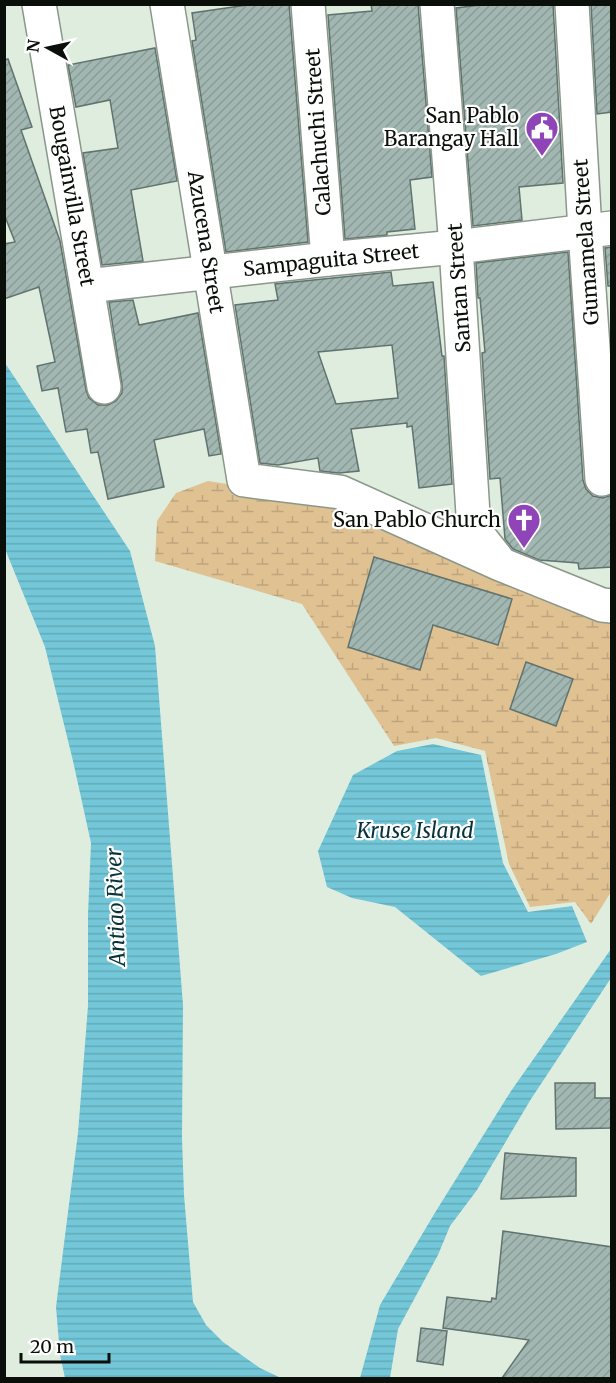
<svg xmlns="http://www.w3.org/2000/svg" width="616" height="1383" font-family="Merriweather,serif">
	<style>
		.wetland { fill: url(#wetland-marsh) }
		.water { fill: url(#water-rules) }
		.building { fill: url(#building-hatch); stroke: #60736e; stroke-width: 1.5; fill-rule: evenodd }
		.lines { fill: none; stroke-linecap: round; stroke-linejoin: round }
		.street-casing { stroke: #8a978a; stroke-width: 36 }
		.street { stroke: #fff; stroke-width: 33 }
		.labels { text-anchor: middle; stroke-width: 4.5; stroke-linejoin: round; paint-order: stroke }
		.poi-label { font-size: 20px; fill: #0a0f0a; stroke: #fff; text-anchor: end }
		.street-label { font-size: 20px; fill: #0a0f0a; stroke: #fff }
		.water-label { font-size: 21px; font-style: italic; fill: #08333a; stroke: #fff }
	</style>
	<defs>
		<pattern id="wetland-marsh" width="20" height="14" patternUnits="userSpaceOnUse" patternTransform="scale(1.5)"><rect width="20" height="14" fill="#e0c192"/><path d="M1 5h8M5 5V1M11 12h8M15 12V8" fill="none" stroke="#bfa57d"/></pattern>
		<pattern id="water-rules" width="6" height="5" patternUnits="userSpaceOnUse" patternTransform="scale(1.5)"><rect width="6" height="5" fill="#73c7d8"/><path d="M0 2.5h6" fill="none" stroke="#62aab8"/></pattern>
		<pattern id="building-hatch" width="6" height="6" patternUnits="userSpaceOnUse" patternTransform="scale(1.5)"><rect width="6" height="6" fill="#a2b7b2"/><path d="M-1 1l2-2M0 6l6-6M5 7l2-2" fill="none" stroke="#8a9c98"/></pattern>
	</defs>
	<rect width="100%" height="100%" fill="#dfeddf"/>
	<path class="wetland" d="M208,481L338,501L611,616V892L591,924L575,902L530,907L509,864L485,751L436,738L394,746L302,604L155,561L157,521L176,493Z"/>
	<g class="water">
		<path d="M5,363L130,551L155,646L183,1005L182,1138L184,1195L193,1302L206,1325L223,1342L260,1368L281,1378H65L60,1355L56,1307L78,1133L88,1006V914L91,843L73,761L45,647L5,549Z"/>
		<path d="M433,744L481,755L503,863L528,912L572,906L587,942L556,954L481,976L395,907L352,898L327,887L318,851L353,775L397,751Z"/>
		<path d="M611,949V978L531,1099L477,1190L450,1226L438,1255L398,1329L390,1378H360L380,1305L436,1211L511,1091Z"/>
	</g>
	<g class="building">
		<path d="M254,4H289L308,242L226,252L192,41L196,40L192,13Z"/>
		<path d="M371,4H418L432,177L410,180L415,229L387,232V235L345,239L328,15L372,11Z"/>
		<path d="M488,4H553L563,183L519,187L522,220L473,226L456,8Z"/>
		<path d="M591,4H612V112L597,114Z"/>
		<path d="M155,48L177,181L131,190L143,261L102,265L83,153L118,148L110,100L76,107L68,65Z"/>
		<path d="M8,59L32,127L21,130L60,241L86,390L89,398L98,405H108L116,401L122,393V384L109,302L133,300L139,325L198,313L221,454L209,456L204,429L154,440L164,487L108,499L98,452L91,453L87,429L66,432L58,388L42,391L37,366L55,362L39,287L4,299V244L15,242L4,214V60Z"/>
		<path d="M612,247V286H608L605,248Z"/>
		<path d="M568,252L583,480L586,489L593,496L603,498L612,495V567L579,569L578,563L539,560L513,549L505,539L500,478L490,479L482,353L485,352L480,298H478L476,263Z"/>
		<path d="M391,272L393,286L433,282L442,356H444L452,484L419,488L412,426L407,427V423L351,429L359,471L339,473L320,471L318,458L278,465L260,463L235,305L278,300L275,284ZM392,345L398,398L336,404L318,352Z"/>
		<path d="M374,557L512,599L498,645L433,625L420,670L348,647Z"/>
		<path d="M526,662L573,679L556,726L510,709Z"/>
		<path d="M555,1083H595V1098H612V1128L556,1129Z"/>
		<path d="M505,1153L576,1158V1196L501,1199Z"/>
		<path d="M503,1231L612,1247V1378H502L529,1340L443,1328L447,1297L491,1302L492,1298L496,1299Z"/>
		<path d="M421,1328L447,1331L443,1365L417,1361Z"/>
	</g>
	<g class="lines">
		<defs>
			<g id="street">
				<path d="M39,4L104,387"/>
				<path d="M167,4L244,480L340,492L500,564L602,605L612,606"/>
				<path d="M308,4L328,259"/>
				<path d="M437,4L456,247L474,530L500,563"/>
				<path d="M572,4L585,231L602,479"/>
				<path d="M87,286L328,259L456,247L612,228"/>
			</g>
		</defs>
		<use href="#street" class="street-casing"/>
		<use href="#street" class="street"/>
	</g>
	<defs>
		<symbol id="civic-pin" viewBox="-11 -11 22 30"><path d="M0 17L-7.5 6A9.5 9.5 0 1 1 7.5 6Z" fill="#8f45b7" stroke="#fff"/><path d="M-.6-6.5H3V-4.5H.6V-3L4-1V1h2V6H-6V1h2V-1L-.6-3ZM-1.2 2.5V6h2.4V2.5Z" fill="#fff"/></symbol>
		<symbol id="church-pin" viewBox="-11 -11 22 30"><path d="M0 17L-7.5 6A9.5 9.5 0 1 1 7.5 6Z" fill="#8f45b7" stroke="#fff"/><path d="M-1.2-6h2.4v3.5h3.3v2.4h-3.3V6h-2.4V-.1h-3.3v-2.4h3.3Z" fill="#fff"/></symbol>
	</defs>
	<g fill-rule="evenodd">
		<use href="#civic-pin" x="523" y="109" width="38" height="52"/>
		<use href="#church-pin" x="505" y="501" width="38" height="52"/>
	</g>
	<g class="labels">
		<g class="poi-label">
			<text x="519" y="123">San Pablo<tspan x="519" dy="23">Barangay Hall</tspan></text>
			<text x="501" y="527">San Pablo Church</text>
		</g>
		<g class="street-label">
			<text transform="translate(318 132) rotate(-94)" y="7">Calachuchi Street</text>
			<text transform="translate(72 196) rotate(80)" y="7">Bougainvilla Street</text>
			<text transform="translate(206 242) rotate(81)" y="7">Azucena Street</text>
			<text transform="translate(586 242) rotate(-94)" y="7">Gumamela Street</text>
			<text transform="translate(331 260) rotate(-6)" y="7">Sampaguita Street</text>
			<text transform="translate(459 288) rotate(-94)" y="7">Santan Street</text>
		</g>
		<g class="water-label">
			<text x="415" y="838">Kruse Island</text>
			<text transform="translate(116 907) rotate(-92)" y="7">Antiao River</text>
		</g>
	</g>
	<rect width="616" height="1383" fill="none" stroke="#0a0f0a" stroke-width="12"/>
	<g transform="translate(48 48) rotate(278)" stroke="#ffffff" stroke-width="4.5" paint-order="stroke">
	<path d="M0-4.5L10 22L0 15L-10 22Z" fill="#0a0f0a"/>
	<text y="-9" font-size="16" font-weight="bold" text-anchor="middle" fill="#0a0f0a">N</text>
	</g>
	<path d="M21 1353v9h88v-9" fill="none" stroke="#0a0f0a" stroke-width="3"/>
	<text x="30" y="1353" font-size="18" fill="#0a0f0a" stroke="#ffffff" stroke-width="4.5" paint-order="stroke">20 m</text>
</svg>
